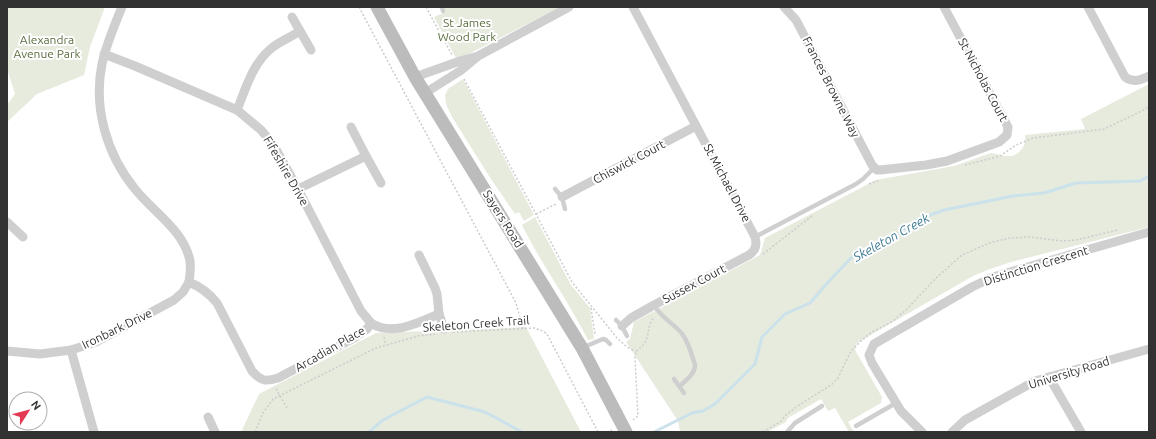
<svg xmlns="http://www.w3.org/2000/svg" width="1156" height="439" font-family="Ubuntu,sans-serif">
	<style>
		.green { fill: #e6ebde }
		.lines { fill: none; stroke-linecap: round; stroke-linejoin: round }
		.stream { stroke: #cbe2eb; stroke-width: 3 }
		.path { stroke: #ccc; stroke-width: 1.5; stroke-dasharray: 2 2; stroke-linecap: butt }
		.service { stroke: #cfcfcf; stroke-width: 4.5 }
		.minor { stroke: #cfcfcf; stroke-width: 9 }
		.secondary { stroke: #bcbcbc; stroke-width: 13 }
		.secondary-bridge { stroke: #bcbcbc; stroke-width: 13 }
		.labels { text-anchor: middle; stroke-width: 4; stroke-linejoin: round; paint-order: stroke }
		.park-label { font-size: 12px; fill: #596e3f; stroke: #fff }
		.street-label { font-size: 12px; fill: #323232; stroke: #fff }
		.water-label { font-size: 13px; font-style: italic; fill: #3f7b95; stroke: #fff }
	</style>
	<rect width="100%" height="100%" fill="#fff"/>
	<g class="green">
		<path d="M7,7H105L90,47L84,75L37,94L7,122V105L15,94L7,69Z"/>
		<path d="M445,7H560L457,60L434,17L445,12Z"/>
		<path d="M463,79L534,215L524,221L519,212L515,214L489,176L452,117L446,104L445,95L448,89Z"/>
		<path d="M1149,84V227L1011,262L990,269L973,276L857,343L855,350L882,397L881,403L848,422L854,432H849L835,408L828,411L821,399L788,418L786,422L767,432H680L678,421L626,342L630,339L634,322L760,255L765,238L876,180L954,166L991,153L997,154L1004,156H1013C1022,151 1026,146 1025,135L1085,129L1081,119Z"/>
		<path d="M535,217L571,285L590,308L594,339L588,340C568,300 542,265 522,225Z"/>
		<path d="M526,327L581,432H241L259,394L376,333Z"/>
	</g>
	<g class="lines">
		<g class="stream">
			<path d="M369,432L383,420L427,397L485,412L522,432"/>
			<path d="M654,432L692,413L703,411L715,404L755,364L762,337L785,314L810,303L830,280L854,255L885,243L917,220L944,210L1013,196L1044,193L1076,183L1140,181L1149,176"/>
		</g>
		<g class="path">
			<path d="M359,7L516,303L523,329"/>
			<path d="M426,7L452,55"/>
			<path d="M464,79L572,282L617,338L627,347L635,351"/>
			<path d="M1148,114L1149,117"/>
			<path d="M965,165L1000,156L1016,145L1033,138L1104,129L1144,110L1149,106"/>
			<path d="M869,184L880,180"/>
			<path d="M536,214L556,204"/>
			<path d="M763,254L813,215"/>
			<path d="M591,308L595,334"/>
			<path d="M453,332L534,328L543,331L547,334L598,432"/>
			<path d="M384,337L386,345"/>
			<path d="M636,351C653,340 644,331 654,317"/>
			<path d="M276,389L287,408"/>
			<path d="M633,420L638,416L635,358L636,351"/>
			<path d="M255,432L263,413L273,399L376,348L418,336L435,334"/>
			<path d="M607,432L612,430"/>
			<path d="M763,432L780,422L787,414L799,405L831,385L838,378L851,351L862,340L872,332L893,321L907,309L935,279L962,255L992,242L1010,238L1030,237L1063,241L1076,240L1118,230"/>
		</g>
		<g class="service">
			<path d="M442,7L443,11"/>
			<path d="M555,189L562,197L565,209"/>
			<path d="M755,237L856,184L863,179L874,168"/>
			<path d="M654,305C661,318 674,323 683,335C689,344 692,355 695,365C695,374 686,380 680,386"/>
			<path d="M616,320L622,326L627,336"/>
			<path d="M584,347L603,339L606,340L610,344"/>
			<path d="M674,379L684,393"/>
			<path d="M856,426L896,403"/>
			<path d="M787,432L795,423L822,406"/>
		</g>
		<g class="minor">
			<path d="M122,7C114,26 106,45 102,64C93,108 107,155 135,189C153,212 184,230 190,261C191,268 190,275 189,282C201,287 209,293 217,303L252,371C261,381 265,382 278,378L354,338L367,329L371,323C392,337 420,322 439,314"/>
			<path d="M784,7L796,20L872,165L877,170H880L926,165L947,161L999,142L1007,135L1008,127L944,7"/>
			<path d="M1088,7L1125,77C1133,83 1141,80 1149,76"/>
			<path d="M292,17L311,50"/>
			<path d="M104,54L135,66L237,110L261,130L273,144L298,189L361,311L371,323"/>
			<path d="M415,77L460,61L478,56L569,7"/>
			<path d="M425,93L460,71L477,57"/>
			<path d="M237,110C246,88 253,62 273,47C281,41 291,37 300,31"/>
			<path d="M351,127L366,156L381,183"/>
			<path d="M298,189L366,156"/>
			<path d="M562,197L696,126"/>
			<path d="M7,222L23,237"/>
			<path d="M419,255L435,288L437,294L439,314L444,329"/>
			<path d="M622,326L631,318L654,305L749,255C756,250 757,245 755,237L633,7"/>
			<path d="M71,350L94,432"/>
			<path d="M7,351L40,354L71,350L96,342L174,300L183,292L189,282"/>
			<path d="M1049,377L1081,432"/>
			<path d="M208,417L215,432"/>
			<path d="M922,432L901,411L872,363L869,355L874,344L972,287L993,277L1149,232"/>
			<path d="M952,432L965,420L1035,381L1149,349"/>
		</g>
		<path class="secondary" d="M377,7L415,77L582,348L616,413"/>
		<path class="secondary-bridge" d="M616,413L626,432"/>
	</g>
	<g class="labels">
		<g class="park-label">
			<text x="467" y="27">St James<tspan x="467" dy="14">Wood Park</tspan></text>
			<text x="47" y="44">Alexandra<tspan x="47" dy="14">Avenue Park</tspan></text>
		</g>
		<g class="street-label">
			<text transform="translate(983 80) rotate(62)" y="4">St Nicholas Court</text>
			<text transform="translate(831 87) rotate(63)" y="4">Frances Browne Way</text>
			<text transform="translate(629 162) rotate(-28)" y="4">Chiswick Court</text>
			<text transform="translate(286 171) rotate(60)" y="4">Fifeshire Drive</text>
			<text transform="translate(727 183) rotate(62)" y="4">St Michael Drive</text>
			<text transform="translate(503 219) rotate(58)" y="4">Sayers Road</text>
			<text transform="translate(1036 266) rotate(-17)" y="4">Distinction Crescent</text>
			<text transform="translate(694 284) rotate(-28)" y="4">Sussex Court</text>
			<text transform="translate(476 324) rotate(-4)" y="4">Skeleton Creek Trail</text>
			<text transform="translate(117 329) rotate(-26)" y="4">Ironbark Drive</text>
			<text transform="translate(330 349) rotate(-30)" y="4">Arcadian Place</text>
			<text transform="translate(1069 373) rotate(-17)" y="4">University Road</text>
		</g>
		<g class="water-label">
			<text transform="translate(891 237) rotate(-29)" y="5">Skeleton Creek</text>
		</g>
	</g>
	<rect width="1156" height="439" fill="none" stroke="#323232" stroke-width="16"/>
	<g transform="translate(28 411) rotate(54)"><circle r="19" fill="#ffffff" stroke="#adadad"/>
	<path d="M0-3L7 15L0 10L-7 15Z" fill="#e43954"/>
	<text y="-6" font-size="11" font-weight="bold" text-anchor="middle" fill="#323232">N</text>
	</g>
</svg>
